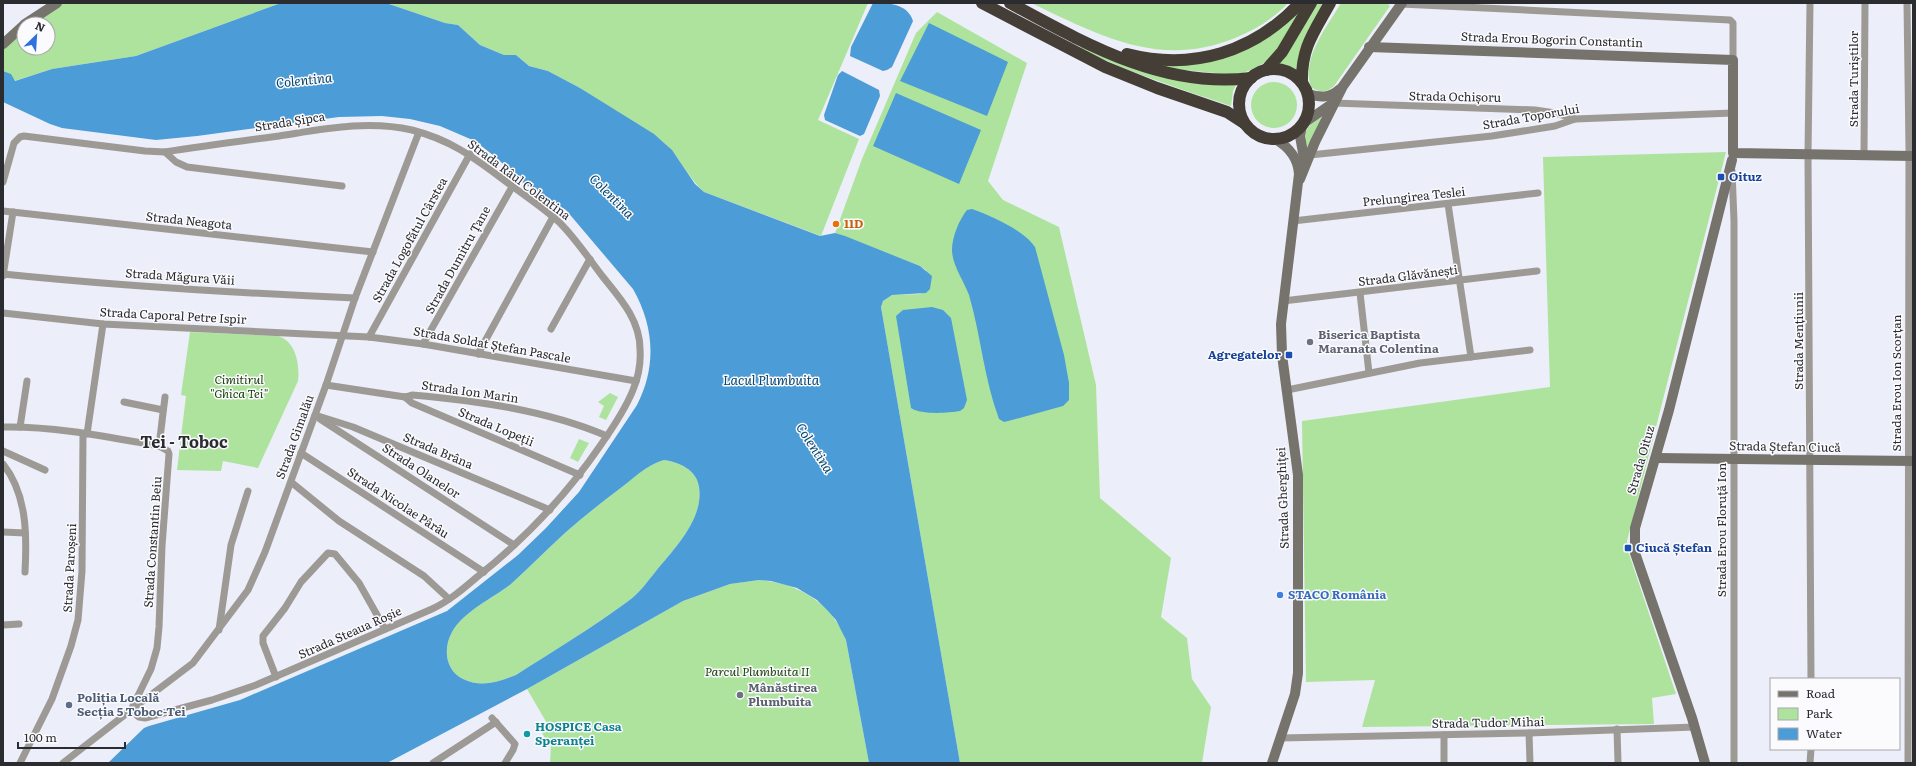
<svg xmlns="http://www.w3.org/2000/svg" width="1916" height="766" font-family="Literata,serif">
	<style>
		.green { fill: #aee39e }
		.water { fill: #4c9cd7; fill-rule: evenodd }
		.lines { fill: none; stroke-linecap: round; stroke-linejoin: round }
		.street { stroke: #9d9a96; stroke-width: 7 }
		.secondary { stroke: #76726c; stroke-width: 10 }
		.highway { stroke: #443e36; stroke-width: 12 }
		.transit-dot { fill: #1a4fb4; stroke: #fbfbfe; stroke-width: 1.5 }
		.food-dot { fill: #e8710a; stroke: #fbfbfe; stroke-width: 1.5 }
		.worship-dot { fill: #6b7280; stroke: #fbfbfe; stroke-width: 1.5 }
		.shop-dot { fill: #3f7fe0; stroke: #fbfbfe; stroke-width: 1.5 }
		.service-dot { fill: #5c6f8a; stroke: #fbfbfe; stroke-width: 1.5 }
		.culture-dot { fill: #0f9aa8; stroke: #fbfbfe; stroke-width: 1.5 }
		.labels { text-anchor: middle; stroke-width: 3; stroke-linejoin: round; paint-order: stroke }
		.street-label { font-size: 12px; fill: #2b2c30; stroke: #fbfbfe }
		.transit-label { font-size: 12px; font-weight: bold; fill: #164399; stroke: #fbfbfe; text-anchor: start }
		.food-label { font-size: 12px; font-weight: bold; fill: #c56008; stroke: #fbfbfe; text-anchor: start }
		.worship-label { font-size: 12px; font-weight: bold; fill: #5b616d; stroke: #fbfbfe; text-anchor: start }
		.park-label { font-size: 12px; font-style: italic; fill: #1c400d; stroke: #fbfbfe }
		.shop-label { font-size: 12px; font-weight: bold; fill: #366cbe; stroke: #fbfbfe; text-anchor: start }
		.service-label { font-size: 12px; font-weight: bold; fill: #4e5e75; stroke: #fbfbfe; text-anchor: start }
		.culture-label { font-size: 12px; font-weight: bold; fill: #0d838f; stroke: #fbfbfe; text-anchor: start }
		.water-label { font-size: 13px; font-style: italic; fill: #06466d; stroke: #fbfbfe }
		.district-label { font-size: 16px; font-weight: bold; fill: #2b2c30; stroke: #fbfbfe }
	</style>
	<rect width="100%" height="100%" fill="#eceef9"/>
	<g class="green">
		<path d="M57,3H281L136,56L52,69L14,81L10,74L3,71V44L24,25V48H48V24H25Z"/>
		<path d="M386,3H868L818,120L859,139L821,236L704,192C687,177 680,156 663,142L580,88L548,71L529,66L516,55H504L480,45L458,25L445,23Z"/>
		<path d="M1031,3H1288C1273,19 1256,29 1235,38C1159,69 1099,35 1031,3Z"/>
		<path d="M1305,3C1285,39 1279,64 1236,75L1173,69L1138,61L1222,58Z"/>
		<path d="M1315,3H1325L1300,50L1296,70L1278,64Z"/>
		<path d="M1341,3H1387L1390,6L1334,86C1326,93 1320,93 1311,87C1301,58 1327,27 1341,3Z"/>
		<path d="M937,12L1027,63L988,181L1003,200L1059,227L1096,385L1100,498L1171,558L1161,617L1187,638L1192,679L1211,707L1202,763H960L881,307L883,301L892,295L921,294L926,270L920,266L835,233L862,159L916,33Z"/>
		<path d="M1081,46L1237,83L1233,91L1231,106C1180,89 1129,72 1080,49Z"/>
		<circle cx="1274" cy="105" r="23"/>
		<path d="M1326,115L1308,151C1302,129 1306,126 1326,115Z"/>
		<path d="M1726,152L1627,541L1628,551L1676,694L1652,698L1654,724L1362,727L1375,680L1306,682L1302,421L1550,387L1543,157Z"/>
		<path d="M190,332L278,336C296,341 300,365 298,381L258,468L223,461L221,471L177,470L186,396L181,395Z"/>
		<path d="M610,393L618,397L606,420L599,417L604,406L598,402Z"/>
		<path d="M579,439L589,443L578,462L570,458Z"/>
		<path d="M664,460C679,462 697,470 699,487C704,519 674,549 656,571C647,582 639,594 627,602C592,628 553,651 516,675C498,682 481,688 463,679C445,670 443,648 452,632C465,610 492,599 511,584C530,567 547,549 566,532C583,517 601,503 618,490C632,479 646,465 664,460Z"/>
		<path d="M759,580C798,583 832,603 846,640L869,763H550L551,745L545,739L541,730L548,725L527,689L683,601L730,584Z"/>
	</g>
	<g class="water">
		<path d="M281,3H386L445,23L458,25L480,45L504,55H516L529,66L548,71L580,88L654,134L672,150L695,184L704,192L820,236L835,233L845,236L920,266L932,276L930,289L926,293L892,295L883,301L881,307L960,763H869L846,640L836,620L827,610L817,600L797,588L771,581L759,580L730,584L683,601L527,689L387,763H108L144,728L149,726L240,700L447,611L518,555L546,528L579,492L637,405C657,366 654,326 633,289L566,210L519,180L498,159L475,141L440,126L410,119L382,116L339,117L197,136L156,140L62,128L50,124L3,102V71L11,74L15,81L52,69L136,56ZM664,460C679,462 697,470 699,487C704,519 674,549 656,571C647,582 639,594 627,602C592,628 553,651 516,675C498,682 481,688 463,679C445,670 443,648 452,632C465,610 492,599 511,584C530,567 547,549 566,532C583,517 601,503 618,490C633,479 646,465 664,460Z"/>
		<path d="M873,3C888,3 907,3 913,21L892,67L887,70L883,71L850,56L851,47Z"/>
		<path d="M929,23L1008,62L987,116L900,81Z"/>
		<path d="M842,71L879,90L880,96L864,134L860,136L825,120L824,115L838,75Z"/>
		<path d="M896,93L981,130L959,184L873,146Z"/>
		<path d="M972,209C990,215 1025,231 1035,247L1064,355L1069,383V400L1063,406L1012,420L1004,422L999,419C984,379 981,336 969,295C964,281 952,265 952,250C952,237 959,220 967,210Z"/>
		<path d="M932,307L943,310L951,318L967,400L964,408L960,411C948,413 921,415 911,408L896,316L903,310Z"/>
	</g>
	<g class="lines">
		<g class="street">
			<path d="M1810,3L1808,154L1811,679"/>
			<path d="M1907,3L1909,149L1908,763"/>
			<path d="M1401,4L1730,20L1733,23V60"/>
			<path d="M1333,103L1535,110L1555,113L1575,119"/>
			<path d="M165,152L176,162L187,167L342,186"/>
			<path d="M1864,154L1865,3"/>
			<path d="M1310,155L1492,136L1555,126L1575,119L1733,113"/>
			<path d="M1732,171L1734,221V763"/>
			<path d="M3,182L14,143L20,137L24,136L145,151L165,152C203,146 241,141 279,136C324,129 367,120 412,130C455,141 478,161 512,186C528,198 545,209 560,223C576,239 589,259 603,277C620,298 640,320 640,349C641,363 638,378 633,390C625,410 612,429 600,446C565,497 526,538 477,577C463,589 449,601 432,609L256,685L212,700L145,718L139,717L131,710L193,663L248,590L265,552L326,385L355,298L419,132"/>
			<path d="M1448,204L1471,357"/>
			<path d="M3,211L373,252"/>
			<path d="M1293,221L1538,193"/>
			<path d="M3,274C120,286 237,293 355,298"/>
			<path d="M3,276L13,212"/>
			<path d="M1360,293L1369,373"/>
			<path d="M1283,301L1537,271"/>
			<path d="M3,313L103,324L369,337L423,344L636,381"/>
			<path d="M551,329L590,259"/>
			<path d="M369,337L470,154"/>
			<path d="M423,344L512,187"/>
			<path d="M478,354L553,217"/>
			<path d="M326,385L405,397L412,395C478,401 546,410 607,436"/>
			<path d="M1287,390L1420,363L1530,350"/>
			<path d="M405,397L412,403L580,475"/>
			<path d="M124,402L163,410"/>
			<path d="M315,415L353,427L550,510"/>
			<path d="M320,419L514,545"/>
			<path d="M3,427C55,426 108,437 159,446L168,451L169,454L162,546L159,627L157,648L151,669L131,710L63,763"/>
			<path d="M20,427L27,381"/>
			<path d="M87,434L103,324"/>
			<path d="M159,446L165,397"/>
			<path d="M3,451L45,470"/>
			<path d="M301,453L484,572"/>
			<path d="M3,464C27,494 27,535 25,572"/>
			<path d="M291,482L339,521L424,576L449,599"/>
			<path d="M3,532L25,533"/>
			<path d="M3,625L19,624"/>
			<path d="M219,630L231,545L248,491"/>
			<path d="M276,677L263,643V636L285,608L301,582L328,553L335,554L359,583L385,629"/>
			<path d="M492,718L515,744L513,750L505,763"/>
			<path d="M1617,729L1618,763"/>
			<path d="M1529,733L1530,763"/>
			<path d="M1444,735V763"/>
			<path d="M1280,738L1529,733L1695,727"/>
			<path d="M20,763L52,699L71,646L78,620L82,571L83,434"/>
			<path d="M433,763L496,722"/>
			<path d="M1810,763L1811,749"/>
		</g>
		<g class="secondary">
			<path d="M25,24L57,3"/>
			<path d="M3,44L24,25"/>
			<path d="M1369,47L1733,60V153L1913,156"/>
			<path d="M1308,94C1321,98 1330,98 1340,89"/>
			<path d="M1304,123L1333,103"/>
			<path d="M1302,126L1300,136L1305,164"/>
			<path d="M1300,179L1315,142L1343,86L1402,3"/>
			<path d="M1656,458L1913,461"/>
			<path d="M1272,763L1295,694L1298,673V475L1282,355L1281,324L1299,174C1298,158 1289,147 1275,139"/>
			<path d="M1705,763L1692,718L1635,553V528L1669,410L1732,160"/>
		</g>
		<g class="highway">
			<path d="M982,3L1105,67L1157,88L1227,112L1244,123"/>
			<path d="M1010,3C1084,43 1163,89 1251,78"/>
			<path d="M1127,54C1193,71 1254,52 1300,3"/>
			<circle cx="1274" cy="104" r="35"/>
			<path d="M1266,70L1282,52L1311,3"/>
			<path d="M1302,82C1301,48 1314,32 1330,3"/>
		</g>
	</g>
	<g class="transit-dot">
		<rect x="1717" y="173" width="8" height="8" rx="2"/>
		<rect x="1285" y="351" width="8" height="8" rx="2"/>
		<rect x="1624" y="544" width="8" height="8" rx="2"/>
	</g>
	<circle class="food-dot" cx="836" cy="224" r="4"/>
	<g class="worship-dot">
		<circle cx="1310" cy="342" r="4"/>
		<circle cx="740" cy="695" r="4"/>
	</g>
	<circle class="shop-dot" cx="1280" cy="595" r="4"/>
	<circle class="service-dot" cx="69" cy="705" r="4"/>
	<circle class="culture-dot" cx="527" cy="734" r="4"/>
	<g class="labels">
		<g class="street-label">
			<text transform="translate(1552 40) rotate(2)" y="4">Strada Erou Bogorin Constantin</text>
			<text transform="translate(1854 79) rotate(-90)" y="4">Strada Turiștilor</text>
			<text transform="translate(1455 97) rotate(1)" y="4">Strada Ochișoru</text>
			<text transform="translate(1531 117) rotate(-10)" y="4">Strada Toporului</text>
			<text transform="translate(290 122) rotate(-9)" y="4">Strada Șipca</text>
			<text transform="translate(519 180) rotate(37)" y="4">Strada Râul Colentina</text>
			<text transform="translate(1414 197) rotate(-6)" y="4">Prelungirea Teslei</text>
			<text transform="translate(189 221) rotate(6)" y="4">Strada Neagota</text>
			<text transform="translate(410 240) rotate(-61)" y="4">Strada Logofătul Cârstea</text>
			<text transform="translate(458 260) rotate(-61)" y="4">Strada Dumitru Țane</text>
			<text transform="translate(1408 276) rotate(-7)" y="4">Strada Glăvănești</text>
			<text transform="translate(180 277) rotate(4)" y="4">Strada Măgura Văii</text>
			<text transform="translate(173 316) rotate(3)" y="4">Strada Caporal Petre Ispir</text>
			<text transform="translate(1799 341) rotate(-90)" y="4">Strada Mențiunii</text>
			<text transform="translate(492 345) rotate(10)" y="4">Strada Soldat Ștefan Pascale</text>
			<text transform="translate(1897 383) rotate(-90)" y="4">Strada Erou Ion Scorțan</text>
			<text transform="translate(470 392) rotate(8)" y="4">Strada Ion Marin</text>
			<text transform="translate(496 427) rotate(23)" y="4">Strada Lopeții</text>
			<text transform="translate(295 437) rotate(-70)" y="4">Strada Gimalău</text>
			<text transform="translate(1785 447) rotate(1)" y="4">Strada Ștefan Ciucă</text>
			<text transform="translate(438 451) rotate(23)" y="4">Strada Brâna</text>
			<text transform="translate(1641 460) rotate(-74)" y="4">Strada Oituz</text>
			<text transform="translate(421 471) rotate(33)" y="4">Strada Olanelor</text>
			<text transform="translate(1283 498) rotate(-92)" y="4">Strada Gherghiței</text>
			<text transform="translate(398 503) rotate(33)" y="4">Strada Nicolae Pârâu</text>
			<text transform="translate(1722 530) rotate(-90)" y="4">Strada Erou Floruță Ion</text>
			<text transform="translate(153 542) rotate(-86)" y="4">Strada Constantin Beiu</text>
			<text transform="translate(70 568) rotate(-87)" y="4">Strada Paroșeni</text>
			<text transform="translate(350 633) rotate(-24)" y="4">Strada Steaua Roșie</text>
			<text transform="translate(1488 723) rotate(-1)" y="4">Strada Tudor Mihai</text>
		</g>
		<g class="transit-label">
			<text x="1729" y="181">Oituz</text>
			<text x="1281" y="359" text-anchor="end">Agregatelor</text>
			<text x="1636" y="552">Ciucă Ștefan</text>
		</g>
		<g class="food-label">
			<text x="844" y="228">11D</text>
		</g>
		<g class="worship-label">
			<text x="1318" y="339">Biserica Baptista<tspan x="1318" dy="14">Maranata Colentina</tspan></text>
			<text x="748" y="692">Mânăstirea<tspan x="748" dy="14">Plumbuita</tspan></text>
		</g>
		<g class="park-label">
			<text x="239" y="384">Cimitirul<tspan x="239" dy="14">"Ghica Tei"</tspan></text>
			<text x="757" y="676">Parcul Plumbuita II</text>
		</g>
		<g class="shop-label">
			<text x="1288" y="599">STACO România</text>
		</g>
		<g class="service-label">
			<text x="77" y="702">Poliția Locală<tspan x="77" dy="14">Secția 5 Toboc-Tei</tspan></text>
		</g>
		<g class="culture-label">
			<text x="535" y="731">HOSPICE Casa<tspan x="535" dy="14">Speranței</tspan></text>
		</g>
		<g class="water-label">
			<text transform="translate(304 80) rotate(-6)" y="5">Colentina</text>
			<text transform="translate(612 196) rotate(45)" y="5">Colentina</text>
			<text x="771" y="385">Lacul Plumbuita</text>
			<text transform="translate(815 448) rotate(57)" y="5">Colentina</text>
		</g>
		<g class="district-label">
			<text x="184" y="448">Tei - Toboc</text>
		</g>
	</g>
	<rect width="1916" height="766" fill="none" stroke="#2b2c30" stroke-width="8"/>
	<rect x="1770" y="678" width="130" height="72" fill="#fbfbfe" stroke="#a8a8ac"/>
	<rect x="1778" y="691" width="20" height="6" fill="#76726c" stroke="#a8a8ac"/>
	<text x="1806" y="698" font-size="12" fill="#2b2c30">Road</text>
	<rect x="1778" y="708" width="20" height="12" fill="#aee39e" stroke="#a8a8ac"/>
	<text x="1806" y="718" font-size="12" fill="#2b2c30">Park</text>
	<rect x="1778" y="728" width="20" height="12" fill="#4c9cd7" stroke="#a8a8ac"/>
	<text x="1806" y="738" font-size="12" fill="#2b2c30">Water</text>
	<g transform="translate(36 36) rotate(25)"><circle r="19" fill="#fbfbfe" stroke="#a8a8ac"/>
	<path d="M0-3L7 15L0 10L-7 15Z" fill="#2e71de"/>
	<text y="-6" font-size="11" font-weight="bold" text-anchor="middle" fill="#2b2c30">N</text>
	</g>
	<path d="M18 742v6h107v-6" fill="none" stroke="#2b2c30" stroke-width="2"/>
	<text x="24" y="742" font-size="12" fill="#2b2c30" stroke="#fbfbfe" stroke-width="3" paint-order="stroke">100 m</text>
</svg>
